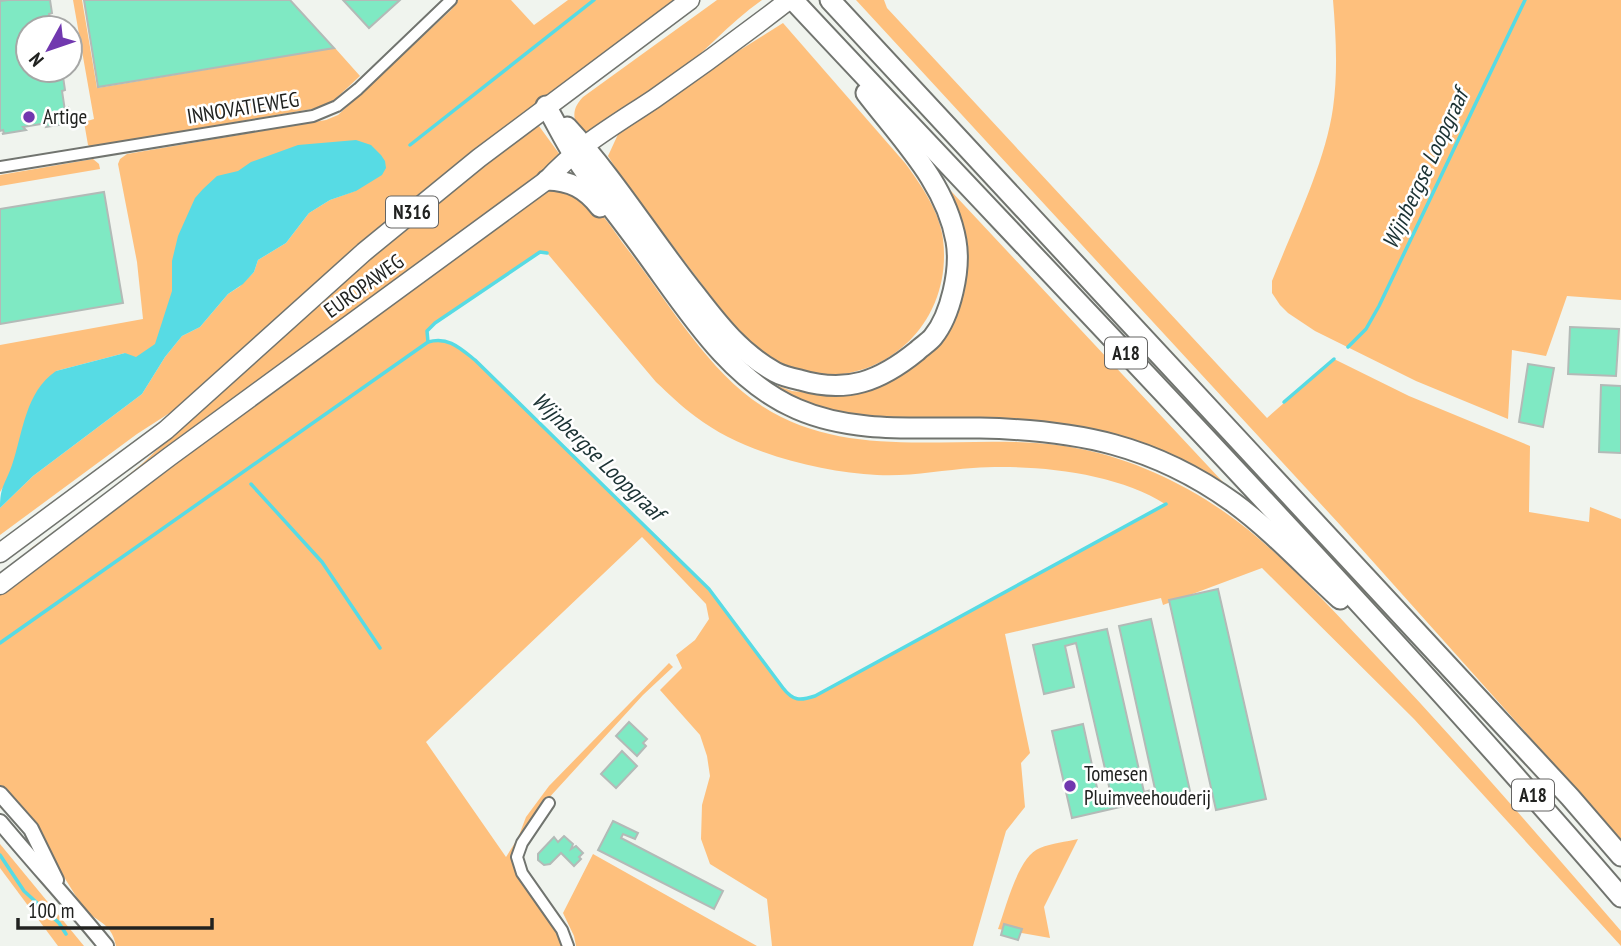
<svg xmlns="http://www.w3.org/2000/svg" width="1621" height="946" font-family="'PT Sans Narrow',sans-serif">
	<style>
		.green { fill: #fec07d; fill-rule: evenodd }
		.water { fill: #57dbe4 }
		.lines { fill: none; stroke-linecap: round; stroke-linejoin: round }
		.stream { stroke: #57dbe4; stroke-width: 3.5 }
		.building { fill: #7fe9c3; stroke: #b3bab7; stroke-width: 2 }
		.minor-casing { stroke: #71746f; stroke-width: 14 }
		.tertiary-casing { stroke: #71746f; stroke-width: 18 }
		.primary-casing { stroke: #71746f; stroke-width: 21 }
		.motorway-casing { stroke: #71746f; stroke-width: 23 }
		.minor { stroke: #fff; stroke-width: 10 }
		.tertiary { stroke: #fff; stroke-width: 14 }
		.primary { stroke: #fff; stroke-width: 18 }
		.motorway { stroke: #fff; stroke-width: 19 }
		.poi-dot { fill: #7138af; stroke: #fff; stroke-width: 2.5 }
		.labels { text-anchor: middle; stroke-width: 5; stroke-linejoin: round; paint-order: stroke }
		.shield { fill: #fff; stroke: #646463; stroke-width: 2 }
		.shield-label { font-size: 19px; font-weight: bold; fill: #212220 }
		.street-label { font-size: 21px; fill: #212220; stroke: #fff }
		.poi-label { font-size: 21px; fill: #212220; stroke: #fff; text-anchor: start }
		.water-label { font-size: 23px; font-style: italic; fill: #1b3233; stroke: #fff }
	</style>
	<rect width="100%" height="100%" fill="#f0f4ee"/>
	<g class="green">
		<path d="M73,0H82L97,88L335,48L360,76L330,104L323,107L91,147L88,145L84,122L94,119Z"/>
		<path d="M458,0H511L534,25L568,0H677L555,89L461,163L291,306L182,405L137,434L0,535V508L33,476L142,394L165,357L182,336L200,327L228,294L239,287L254,272L258,260L286,243L309,213L330,200L355,191L385,161L181,300L144,373L125,353L56,371L26,452L0,492V345L143,319L137,262L118,164L120,159L127,154L326,120L338,115L451,10Z"/>
		<path d="M717,0H762C728,24 701,56 669,81C643,101 614,116 587,134C572,124 570,110 583,97Z"/>
		<path d="M856,0H884L887,8L1267,418L1334,359L1409,396L1530,446L1529,512L1589,522L1590,507L1621,519V839L1342,527Z"/>
		<path d="M1333,0H1621V300L1567,296L1546,356L1512,350L1508,419L1416,381L1315,331L1288,313L1280,305L1272,293V281C1293,228 1325,164 1333,108C1338,72 1336,36 1333,0Z"/>
		<path d="M783,23L905,163C922,186 939,211 943,239C954,328 875,395 789,370C769,363 753,347 738,332L623,180L608,156L620,130L689,82Z"/>
		<path d="M539,126L563,159L33,552L30,549L103,496L143,463L261,351L441,197L521,136Z"/>
		<path d="M93,159L99,164L100,169L0,186V175Z"/>
		<path d="M936,175L1250,511L1142,449L826,413L759,379L792,391L820,394L840,393L894,376L960,288Z"/>
		<path d="M568,189C577,196 588,201 596,209C607,219 616,234 625,246C666,298 706,370 762,406C858,468 975,427 1081,449C1131,459 1181,482 1223,511C1274,546 1320,597 1362,641C1452,735 1536,833 1621,931V946L1414,719L1262,568L1163,605L1161,598L1005,634L1030,753L1021,763L1025,807L1006,831L973,946H772L767,899L710,864L701,839L702,805L710,776L707,756L700,735L660,690L682,668L676,655L695,640L709,619L706,604L642,537L426,742L506,857L518,838L526,817L549,786L669,663L673,667L643,695L536,812L519,841V866L566,946H116C111,920 95,923 82,906L33,827L0,785V594L537,197L552,190ZM540,253H547L656,382C669,394 682,407 696,417C743,453 820,472 877,475C909,477 942,470 973,468C1032,464 1115,472 1165,504L815,696C800,701 793,701 783,688L709,589L475,360C459,347 449,338 428,341L427,331L435,323Z"/>
		<path d="M1078,839L1044,907L1050,938L998,929C1006,908 1018,856 1040,848C1052,843 1066,842 1078,839Z"/>
		<path d="M0,844L84,946H58L0,868Z"/>
		<path d="M593,854L757,946H576L574,936L563,913Z"/>
	</g>
	<path class="water" d="M356,140L371,145L381,155L385,161L386,168L382,175L356,191L330,200L309,213L286,243L258,260L254,272L243,284L228,294L200,327L182,336L165,357L142,394L33,476L0,508C0,486 5,485 12,465C23,433 25,392 56,371L125,353L136,357L155,344L172,291V261L178,236L195,198L203,189L217,176L238,171L251,162L298,145Z"/>
	<g class="lines">
		<g class="stream">
			<path d="M410,145L594,0"/>
			<path d="M428,342L427,331L435,323L540,252L547,253"/>
			<path d="M1348,347L1366,329L1379,306L1525,0"/>
			<path d="M1284,402L1334,359"/>
			<path d="M251,484L322,562L380,648"/>
			<path d="M0,643L428,342C448,336 460,348 475,360L709,589L783,688C793,701 800,701 815,696L1166,504"/>
			<path d="M0,855L24,891L59,923L66,934"/>
		</g>
	</g>
	<g class="building">
		<path d="M8,0H50L52,13L49,14L51,28H28V70H62L65,90L62,91L65,111L68,108L71,123L46,127L47,123L23,127L26,130L2,134L4,133L3,130L0,131V1Z"/>
		<path d="M84,0H290L334,48L98,87Z"/>
		<path d="M343,0H400L369,28Z"/>
		<path d="M104,192L123,303L0,324V209Z"/>
		<path d="M1570,327L1619,329L1616,376L1568,374Z"/>
		<path d="M1528,364L1554,368L1543,427L1519,422Z"/>
		<path d="M1601,385L1621,386V453L1599,452Z"/>
		<path d="M1218,589L1266,799L1216,810L1169,600Z"/>
		<path d="M1151,619L1190,791L1072,818L1052,731L1083,724L1099,797L1111,795L1076,643L1065,646L1074,687L1044,694L1033,645L1107,629L1144,792L1155,789L1119,626Z"/>
		<path d="M629,722L647,739L643,743L646,746L637,756L616,736Z"/>
		<path d="M622,751L637,766L616,788L601,774Z"/>
		<path d="M613,821L638,833L635,839L623,834L621,838L723,891L714,909L598,850Z"/>
		<path d="M564,836L573,844L571,849L576,846L583,853L579,857L581,859L574,866L561,853L550,864L544,865L538,860V854L554,837L558,842Z"/>
		<path d="M1004,924L1022,929L1018,940L1001,935Z"/>
	</g>
	<g class="lines">
		<defs>
			<g id="minor">
				<path d="M0,167L313,116L337,106L358,89L451,0"/>
				<path d="M549,803L522,843L517,857L522,873L562,930L568,946"/>
			</g>
			<g id="tertiary">
				<path d="M0,794L31,829L56,880"/>
				<path d="M0,822C35,864 72,904 106,946"/>
			</g>
			<g id="primary">
				<path d="M0,553L166,430L364,252L479,158L690,0"/>
				<path d="M0,585L169,457L547,180C576,147 618,123 654,99C700,67 745,34 789,0"/>
			</g>
			<g id="motorway">
				<path d="M793,0C1071,297 1355,588 1621,897"/>
				<path d="M830,0L1570,797L1621,856"/>
				<path d="M546,106C556,123 564,140 575,157C596,189 621,219 644,251C686,308 729,380 797,409C854,434 919,427 980,428C1077,430 1154,445 1234,503C1272,531 1306,568 1340,599"/>
				<path d="M567,127C615,179 652,240 696,295C719,325 741,353 775,372C782,376 791,378 800,380C847,394 880,381 917,351C922,346 929,342 933,337C951,315 961,269 956,241C946,183 901,139 866,93"/>
				<path d="M547,180C571,181 585,188 600,207"/>
			</g>
		</defs>
		<use href="#minor" class="minor-casing"/>
		<use href="#tertiary" class="tertiary-casing"/>
		<use href="#primary" class="primary-casing"/>
		<use href="#motorway" class="motorway-casing"/>
		<use href="#minor" class="minor"/>
		<use href="#tertiary" class="tertiary"/>
		<use href="#primary" class="primary"/>
		<use href="#motorway" class="motorway"/>
	</g>
	<g class="poi-dot">
		<circle cx="29" cy="117" r="7"/>
		<circle cx="1070" cy="786" r="7"/>
	</g>
	<g class="labels">
		<g class="shield">
			<rect x="386" y="196.5" width="52" height="31" rx="5"/>
			<rect x="1105" y="337.5" width="42" height="31" rx="5"/>
			<rect x="1512" y="779.5" width="42" height="31" rx="5"/>
		</g>
		<g class="shield-label">
			<text x="412" y="219">N316</text>
			<text x="1126" y="360">A18</text>
			<text x="1533" y="802">A18</text>
		</g>
		<g class="street-label">
			<text transform="translate(243 108) rotate(-9)" y="7">INNOVATIEWEG</text>
			<text transform="translate(364 286) rotate(-36)" y="7">EUROPAWEG</text>
		</g>
		<g class="poi-label">
			<text x="43" y="124">Artige</text>
			<text x="1084" y="781">Tomesen<tspan x="1084" dy="24">Pluimveehouderij</tspan></text>
		</g>
		<g class="water-label">
			<text transform="translate(1425 169) rotate(-65)" y="8">Wijnbergse Loopgraaf</text>
			<text transform="translate(598 456) rotate(44)" y="8">Wijnbergse Loopgraaf</text>
		</g>
	</g>
	<g transform="translate(49 49) rotate(230)"><circle r="33" fill="#ffffff" stroke="#a6a7a6" stroke-width="2"/>
	<path d="M0-5L12 26L0 18L-12 26Z" fill="#7138af"/>
	<text y="-10" font-size="19" font-weight="bold" text-anchor="middle" fill="#212220">N</text>
	</g>
	<path d="M18 918v10h194v-10" fill="none" stroke="#212220" stroke-width="3.5"/>
	<text x="28" y="918" font-size="21" fill="#212220" stroke="#ffffff" stroke-width="5" paint-order="stroke">100 m</text>
</svg>
